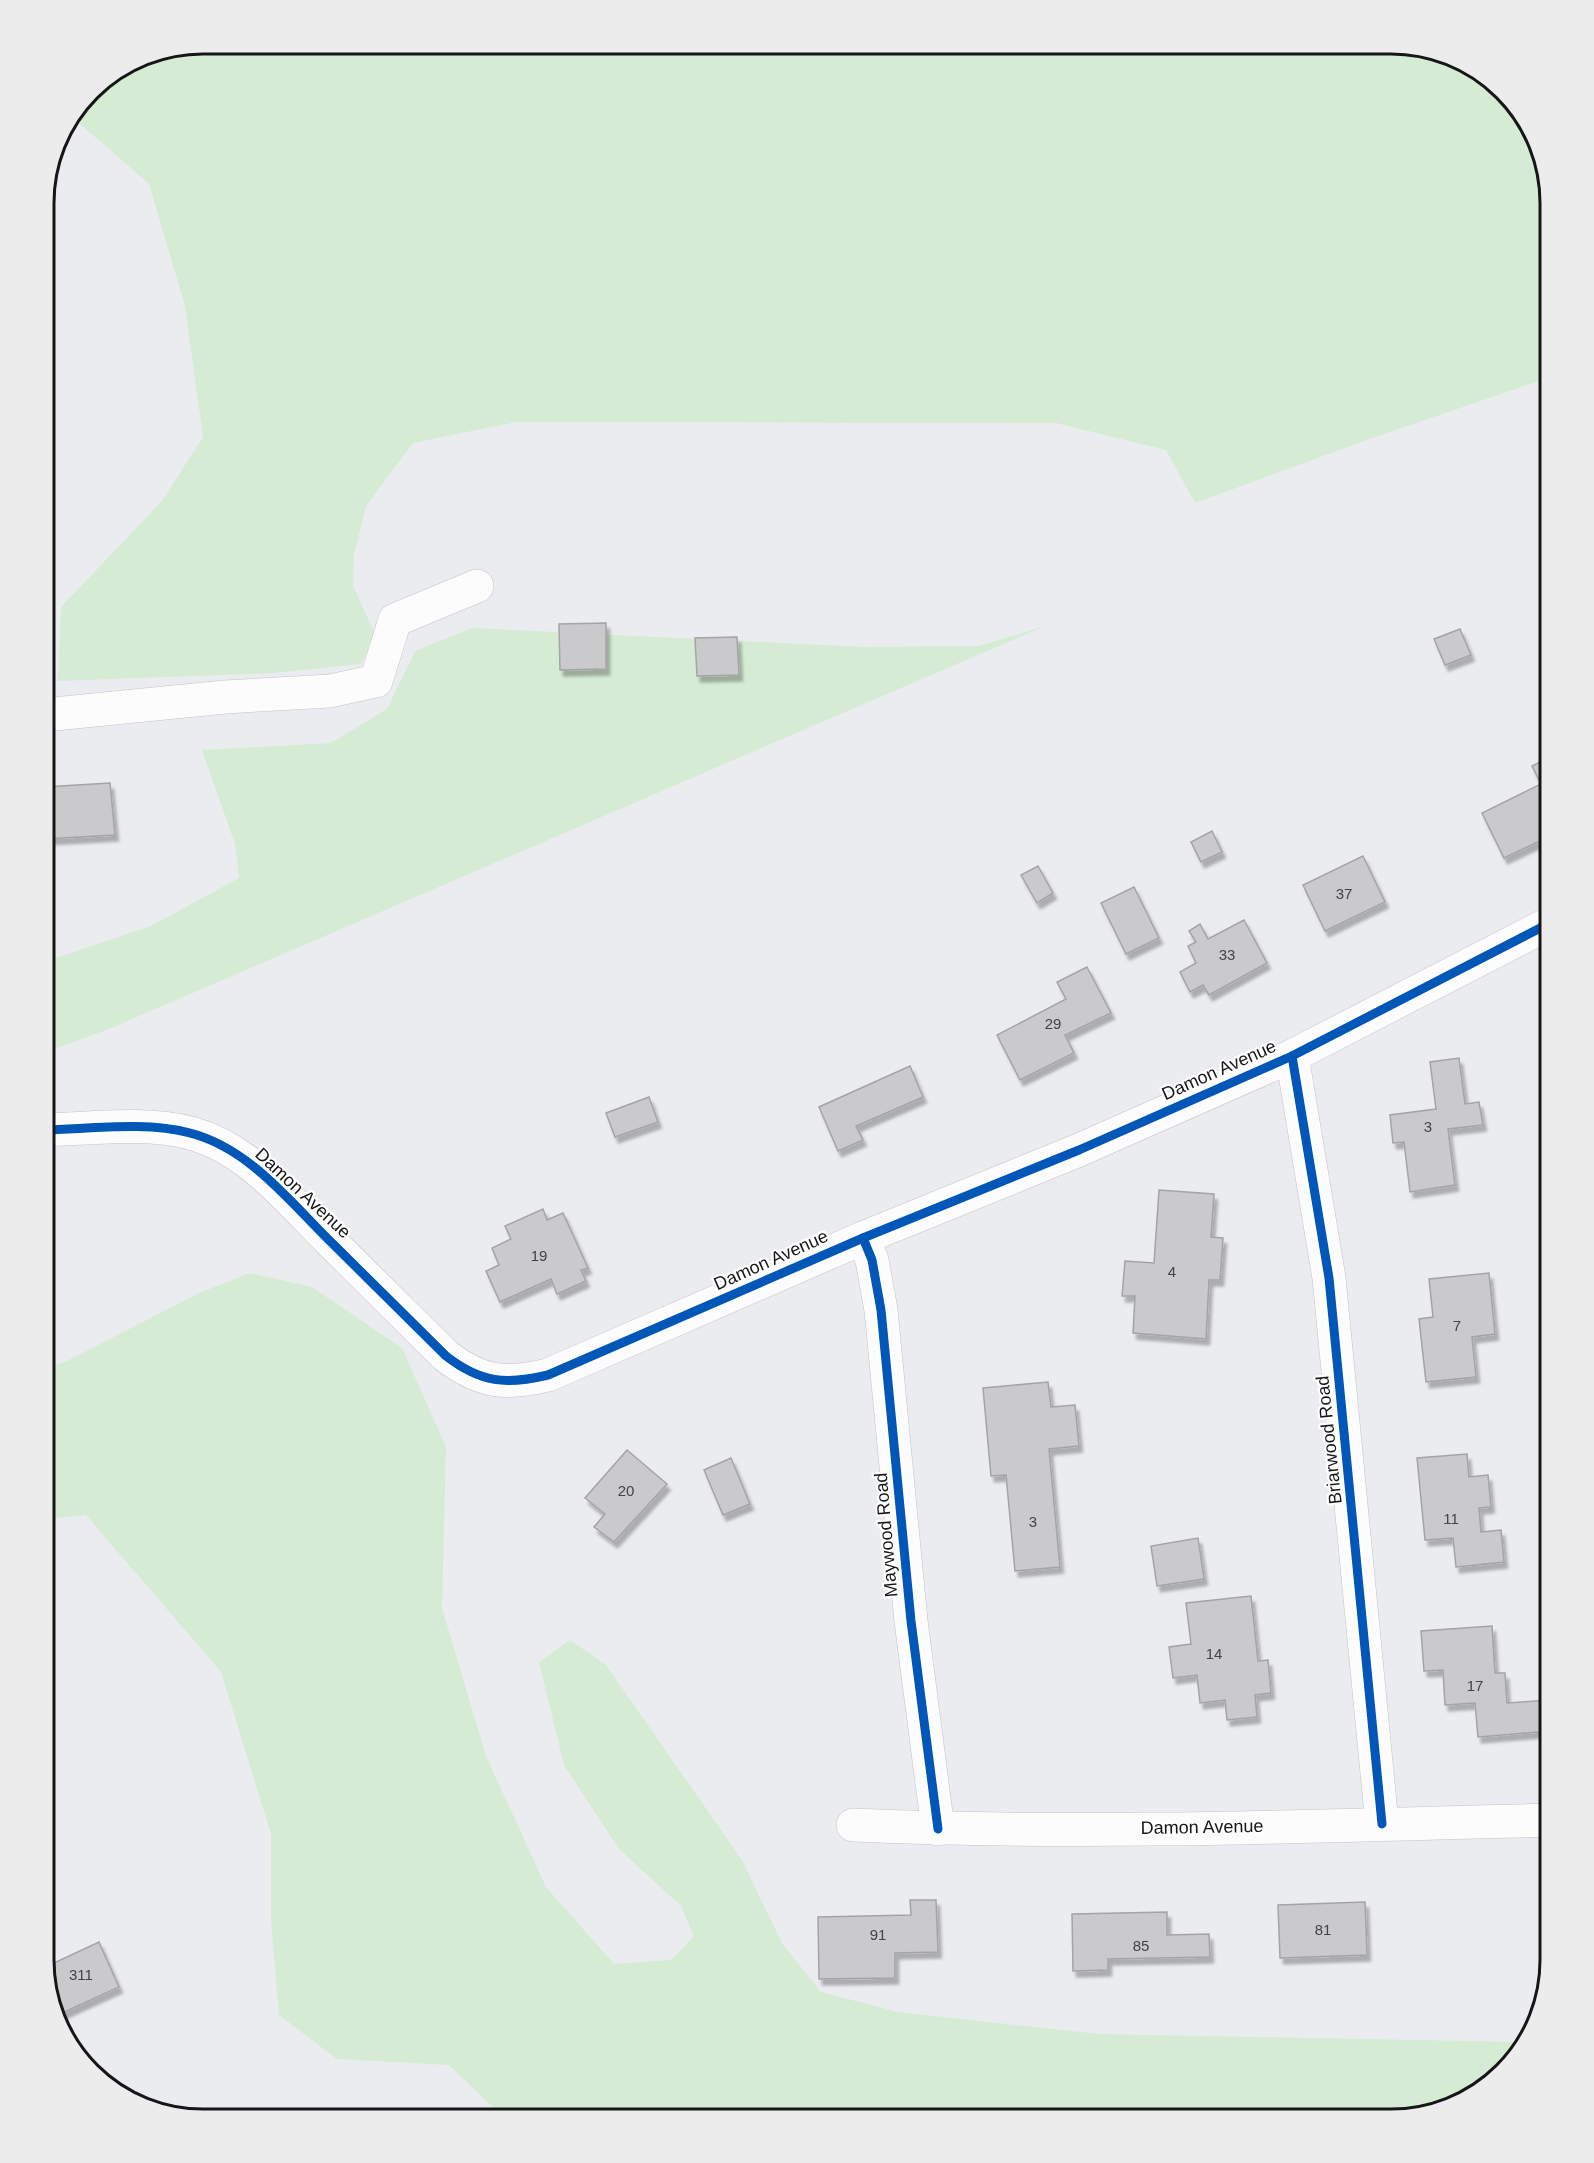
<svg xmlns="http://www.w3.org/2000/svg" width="1594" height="2163" font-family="Arial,sans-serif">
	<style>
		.green { fill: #d5ebd4 }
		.building { fill: #cacacd; stroke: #a4a4a7; stroke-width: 1.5; filter: url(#shadow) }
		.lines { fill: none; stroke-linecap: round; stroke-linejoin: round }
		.minor-casing { stroke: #c2c3c6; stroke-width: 34 }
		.minor { stroke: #fcfcfd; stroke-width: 33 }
		.cycleway-casing { stroke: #fff; stroke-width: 13 }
		.cycleway { stroke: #0057b8; stroke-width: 9 }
		.labels { text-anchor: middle; stroke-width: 4.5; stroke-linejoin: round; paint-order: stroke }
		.number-label { font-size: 15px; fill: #434345 }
		.street-label { font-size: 18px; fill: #161618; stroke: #fff }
		.rim { fill: none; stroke: #161618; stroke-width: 3 }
	</style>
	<defs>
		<filter id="shadow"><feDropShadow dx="3.5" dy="6" stdDeviation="1.5" flood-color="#0004"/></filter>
	</defs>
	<rect width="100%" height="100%" fill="#ebecf0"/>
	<g class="green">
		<path d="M203,44H1401L1471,65L1529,123L1550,203V377L1361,442L1195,503L1166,450L1056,423L516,422L413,443L366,506L354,555L353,586L375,634L361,664L274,673L58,681L61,607L162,501L203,437L185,306L149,184L72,117L97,83L142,55Z"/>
		<path d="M1045,626L109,1029L44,1053V962L151,926L239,878L235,844L202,750L331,743L387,709L415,651L472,628L863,647L979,646Z"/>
		<path d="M250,1273L312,1287L402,1348L446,1447L442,1608L486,1756L546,1887L614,1964L671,1960L694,1936L681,1906L619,1849L564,1765L539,1662L570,1640L606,1665L742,1860L782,1943L821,1992L898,2012L1099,2034L1527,2042L1471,2098L1392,2119H505L449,2065L337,2059L279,2015L271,1919V1834L221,1672L86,1515L44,1519V1369L67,1361L199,1293Z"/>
	</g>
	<g class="building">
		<path d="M606,623V669L560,670L559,624Z"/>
		<path d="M1460,629L1471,655L1445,665L1434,639Z"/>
		<path d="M737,637L739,675L697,676L695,638Z"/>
		<path d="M1550,757V846L1546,838L1504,858L1482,813L1541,784L1532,766Z"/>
		<path d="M110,783L115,835L44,839V787Z"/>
		<path d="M1212,831L1222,852L1201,862L1191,842Z"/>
		<path d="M1363,856L1385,902L1325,931L1303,885Z"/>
		<path d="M1038,866L1053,893L1037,903L1021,875Z"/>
		<path d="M1134,887L1159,938L1126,954L1101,903Z"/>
		<path d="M1244,920L1267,963L1209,995L1203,985L1190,992L1180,972L1196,963L1188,946L1196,942L1189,931L1200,924L1208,939Z"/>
		<path d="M1087,967L1111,1013L1065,1035L1074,1053L1020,1080L997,1035L1066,999L1057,982Z"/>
		<path d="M1550,998V1042L1543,1000Z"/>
		<path d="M1459,1058L1465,1104L1479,1102L1483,1125L1448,1129L1455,1185L1410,1192L1404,1142L1393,1143L1390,1115L1436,1109L1430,1062Z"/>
		<path d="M910,1066L923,1097L856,1126L863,1140L838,1151L819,1107Z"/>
		<path d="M649,1097L658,1122L615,1137L606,1113Z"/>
		<path d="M1159,1190L1214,1194L1211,1237L1223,1238L1220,1280H1209L1206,1339L1133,1333L1135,1296H1122L1125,1261L1154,1263Z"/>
		<path d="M543,1209L547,1220L563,1213L588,1268L581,1270L586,1281L557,1294L551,1279L500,1302L486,1271L499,1265L492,1248L511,1239L505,1226Z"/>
		<path d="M1489,1273L1495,1334L1472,1337L1476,1377L1426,1382L1419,1319L1433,1317L1429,1279Z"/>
		<path d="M1048,1382L1051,1407L1075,1405L1079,1446L1049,1449L1060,1567L1015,1571L1006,1475L991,1476L983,1388Z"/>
		<path d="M627,1450L667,1484L614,1542L594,1527L605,1514L585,1498Z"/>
		<path d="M1467,1454L1469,1477L1488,1475L1491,1507L1479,1508L1481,1532L1501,1530L1504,1562L1456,1567L1453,1538L1425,1540L1417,1458Z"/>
		<path d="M731,1458L750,1504L723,1515L704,1470Z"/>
		<path d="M1198,1538L1204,1579L1157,1586L1151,1546Z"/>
		<path d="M1251,1596L1258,1661L1268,1660L1271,1693L1255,1695L1257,1717L1227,1720L1225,1700L1200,1703L1197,1675L1173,1678L1169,1647L1191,1644L1186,1603Z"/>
		<path d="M1492,1626L1495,1673H1505L1507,1703L1550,1700V1731L1478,1737L1475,1703L1445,1705L1443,1670L1424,1671L1421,1631Z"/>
		<path d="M910,1900H936L938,1952L895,1953V1978L819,1979L818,1917L911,1915Z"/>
		<path d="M1365,1902L1367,1955L1280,1958L1278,1905Z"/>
		<path d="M1167,1912V1935L1209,1934L1210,1957L1108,1959V1970L1073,1971L1072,1914Z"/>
		<path d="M99,1942L119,1987L58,2015L43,1960L44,1946L52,1964Z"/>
	</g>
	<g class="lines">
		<defs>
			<g id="minor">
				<path d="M44,715L225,697L330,691L376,681L395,620L477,586"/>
				<path d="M1292,1056L1329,1278L1382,1824"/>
				<path d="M44,1130C89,1129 146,1121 190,1133C249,1148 290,1202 332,1243C370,1281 408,1318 446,1356C481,1383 506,1385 548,1375L863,1238L1079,1150L1292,1056L1550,923"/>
				<path d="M863,1238L872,1260L881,1310L911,1621L938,1829"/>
				<path d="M853,1825C1085,1835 1319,1826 1550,1820"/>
			</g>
		</defs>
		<use href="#minor" class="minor-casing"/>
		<use href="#minor" class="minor"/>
		<defs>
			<g id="cycleway">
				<path d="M1292,1056L1329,1278L1382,1824"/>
				<path d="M44,1130C89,1129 146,1121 190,1133C249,1148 290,1202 332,1243C370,1281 408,1318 446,1356C481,1383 506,1385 548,1375L863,1238L1079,1150L1292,1056L1550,923"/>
				<path d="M863,1238L872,1260L881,1310L911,1621L938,1829"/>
			</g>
		</defs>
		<use href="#cycleway" class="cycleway-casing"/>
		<use href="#cycleway" class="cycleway"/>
	</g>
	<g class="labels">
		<g class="number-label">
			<text x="1344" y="899">37</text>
			<text x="1227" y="960">33</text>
			<text x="1053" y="1029">29</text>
			<text x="1428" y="1132">3</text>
			<text x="539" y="1261">19</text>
			<text x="1172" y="1277">4</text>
			<text x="1457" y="1331">7</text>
			<text x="626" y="1496">20</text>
			<text x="1451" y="1524">11</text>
			<text x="1033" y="1527">3</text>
			<text x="1214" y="1659">14</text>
			<text x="1475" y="1691">17</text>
			<text x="1323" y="1935">81</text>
			<text x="878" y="1940">91</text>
			<text x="1141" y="1951">85</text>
			<text x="81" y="1980">311</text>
		</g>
		<g class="street-label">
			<text transform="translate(1219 1070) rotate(-24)" y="6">Damon Avenue</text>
			<text transform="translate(303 1193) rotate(43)" y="6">Damon Avenue</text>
			<text transform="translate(771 1260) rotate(-24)" y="6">Damon Avenue</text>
			<text transform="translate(1329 1440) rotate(-96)" y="6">Briarwood Road</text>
			<text transform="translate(886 1535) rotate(-95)" y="6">Maywood Road</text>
			<text transform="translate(1202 1827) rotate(-1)" y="6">Damon Avenue</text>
		</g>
	</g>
	<path d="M0 0H1594V2163H0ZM203 54H1391A149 149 0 0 1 1540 203V1960A149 149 0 0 1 1391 2109H203A149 149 0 0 1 54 1960V203A149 149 0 0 1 203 54Z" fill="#ececed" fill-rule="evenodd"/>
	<path class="rim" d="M203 54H1391A149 149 0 0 1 1540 203V1960A149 149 0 0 1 1391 2109H203A149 149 0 0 1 54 1960V203A149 149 0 0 1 203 54Z"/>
</svg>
